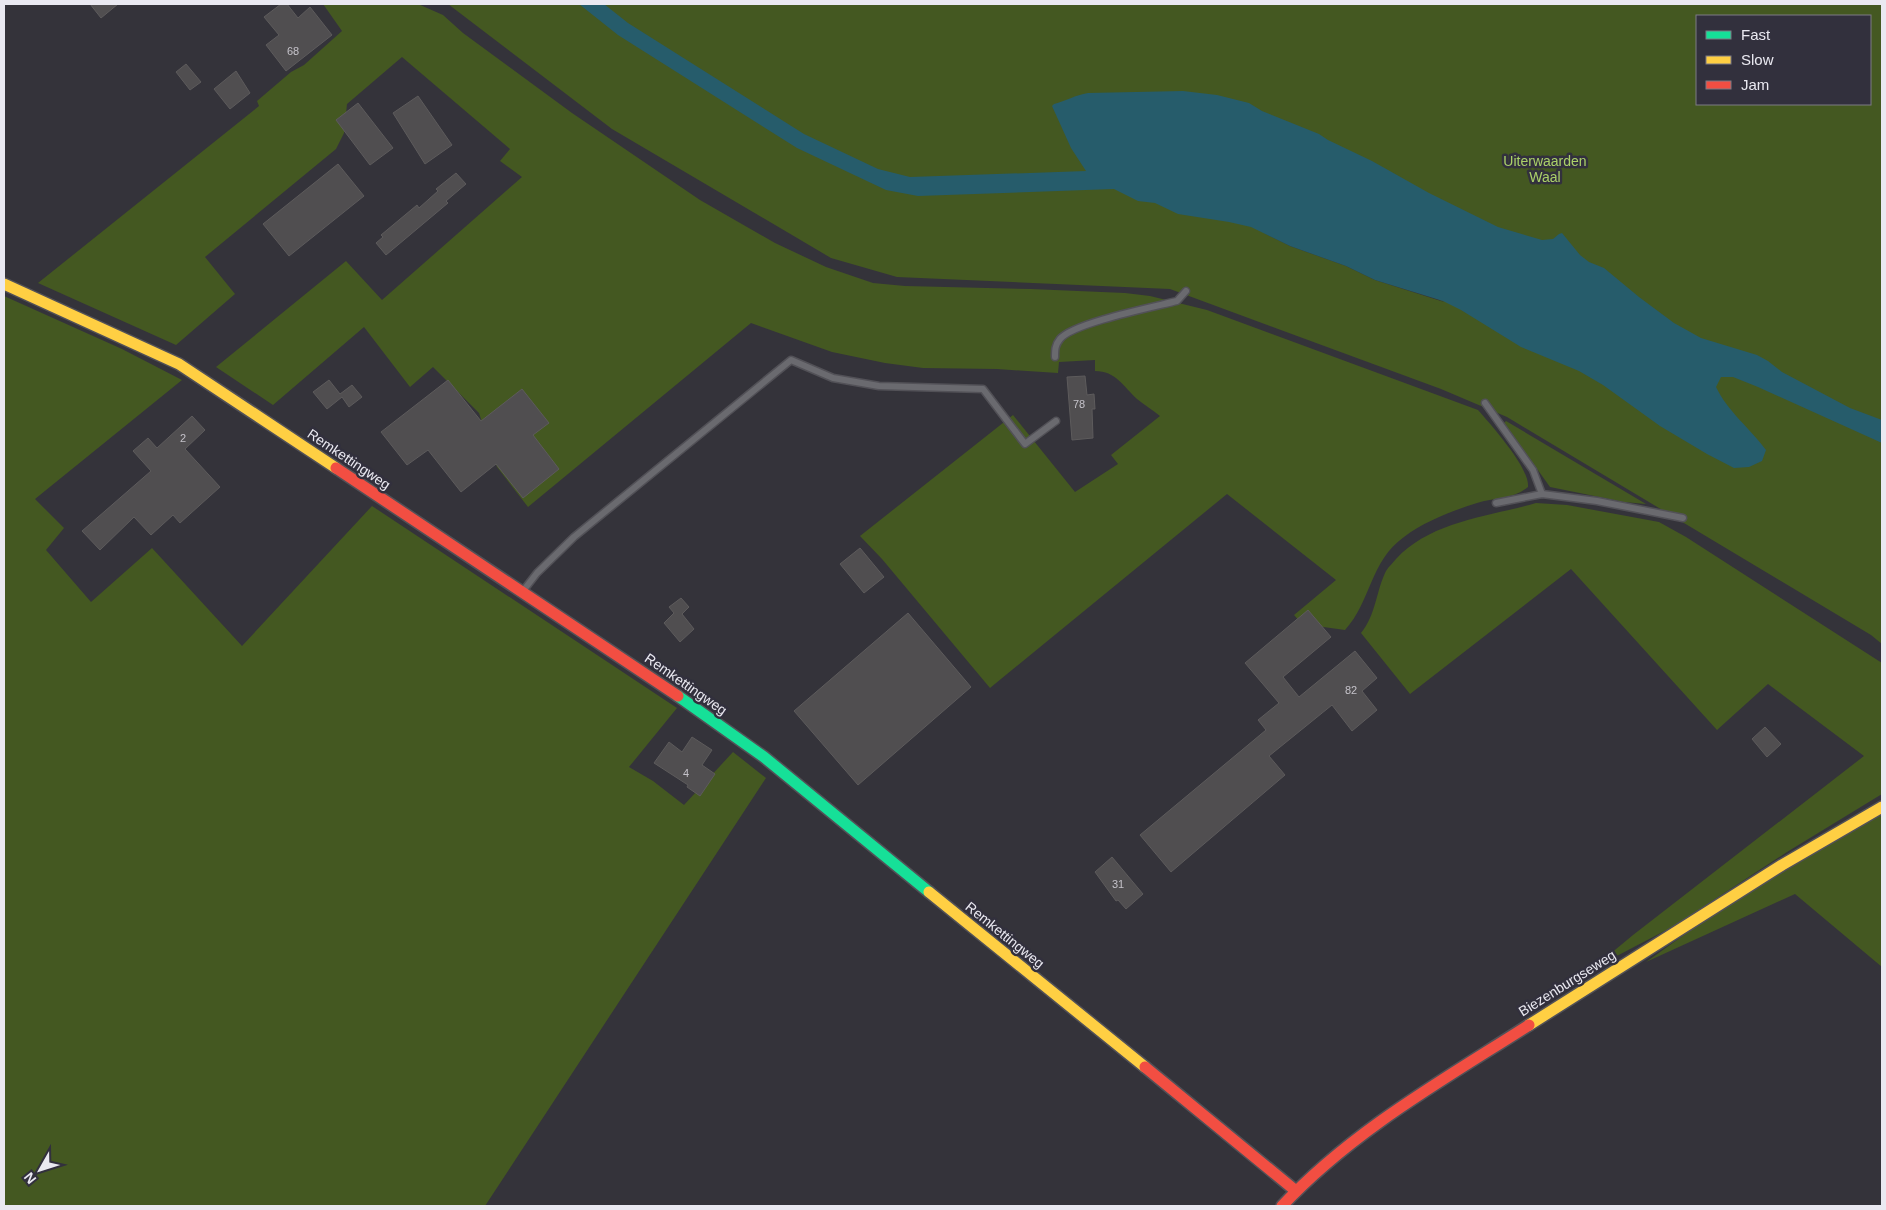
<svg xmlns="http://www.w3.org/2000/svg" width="1886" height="1210" font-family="Arial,sans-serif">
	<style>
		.green { fill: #445821; fill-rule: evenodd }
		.water { fill: #265c6b }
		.building { fill: #504e50; stroke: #5d5b5c }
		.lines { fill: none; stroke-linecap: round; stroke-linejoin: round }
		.lane-casing { stroke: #525157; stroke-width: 9 }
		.fast-casing { stroke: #525157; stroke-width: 14 }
		.slow-casing { stroke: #525157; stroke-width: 14 }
		.jam-casing { stroke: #525157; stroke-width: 14 }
		.lane { stroke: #6a6a6f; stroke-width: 6 }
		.fast { stroke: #16e098; stroke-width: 11 }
		.slow { stroke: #ffcf43; stroke-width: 11 }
		.jam { stroke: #f24e42; stroke-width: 11 }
		.labels { text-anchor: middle; stroke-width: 5; stroke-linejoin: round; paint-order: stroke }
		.number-label { font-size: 11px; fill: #c4c2c9 }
		.park-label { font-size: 14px; fill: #abd169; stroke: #32303d }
		.street-label { font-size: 14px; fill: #eae9f1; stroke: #32303d }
	</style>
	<rect width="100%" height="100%" fill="#34333a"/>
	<g class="green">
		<path d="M323,4H418L443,15L463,33L572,113L700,200L775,243L826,267L873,283L905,286L1031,289L1125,293L1150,296L1207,310L1478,410C1491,425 1530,468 1528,487C1514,499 1494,498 1477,503C1452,511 1425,521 1404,537C1370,561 1371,602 1345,630L1302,624L1294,615L1336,580L1227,494L990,688L882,559L860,536L1013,415L1075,492L1118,464L1111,455L1160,416C1153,410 1144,405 1137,399C1123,386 1116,371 1095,371V360L1059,362L1058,373L997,369L923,368L885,363L832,352L751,323L528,507L497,467L479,413L433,367L410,387L364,327L273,405L216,367L346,261L382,300L522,177L500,161L510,149L402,57L347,104L344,133L336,149L205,257L235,294L176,345L38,283L259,106L257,101L291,72L304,65L342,31Z"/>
		<path d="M448,4H1882V644L1871,635L1507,417L1441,389L1170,289L897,277L831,258L612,129ZM1697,16H1870V104H1697ZM1264,233L1371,266L1444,302L1375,280L1346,266L1290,246Z"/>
		<path d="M4,296L122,349L182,380L35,499L64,528L46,550L91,602L152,548L242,646L372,506L677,708L629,767L653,781L684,805L733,752L766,778L485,1206H4Z"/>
		<path d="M1506,421L1646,504L1624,502L1550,487L1504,423Z"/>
		<path d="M1536,503L1567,505L1659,522L1686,537L1882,663V794L1787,852L1674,926L1592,969L1633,935L1864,756L1768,684L1717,730L1571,569L1410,694L1361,633C1376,615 1376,591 1386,571C1389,566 1393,563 1396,559C1431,521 1488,517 1536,503Z"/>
		<path d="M1882,810V967L1795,894L1646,962L1705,920Z"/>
	</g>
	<path class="water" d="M579,4H604L628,23L804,134L878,169L910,177L1086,171L1071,148L1052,106L1054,104C1066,101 1075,95 1088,93L1183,91L1217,95L1249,103L1262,111L1319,134L1328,140L1372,161L1429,193L1498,227L1542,240L1553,239L1559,234L1562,233L1580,255L1589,262L1604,268L1639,297L1674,323L1701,338L1757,355L1768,361L1782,372L1850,408L1882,420V443L1758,387L1733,377H1721L1716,387C1728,412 1750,428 1766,450L1762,461L1749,467L1734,468L1707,454L1660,426L1603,385L1579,371L1521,347L1461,310L1443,301L1375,280L1346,266L1290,246L1251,227L1229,222L1178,214L1155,203L1138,201L1114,189L918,196L886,190L797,148L618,35Z"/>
	<g class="building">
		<path d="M90,4H118L101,18Z"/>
		<path d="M281,4H287L298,18L310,7L332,35L286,71L266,45L279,35L264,17Z"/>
		<path d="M186,64L201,82L190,90L176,72Z"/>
		<path d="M236,71L250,93L230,109L214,89Z"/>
		<path d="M418,96L452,145L425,164L393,113Z"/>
		<path d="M358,103L393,148L370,165L336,120Z"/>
		<path d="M338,164L364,196L289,256L263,224Z"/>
		<path d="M456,173L466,184L446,201L448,203L386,255L376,243L383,237L381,235L417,205L419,208L438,191L436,189Z"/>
		<path d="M1085,376L1087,395L1094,394L1095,409H1092L1093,438L1072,440L1067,377Z"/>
		<path d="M329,380L340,394L352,385L362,397L349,407L342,397L327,409L313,392Z"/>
		<path d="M448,380L481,421L522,389L549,423L533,435L559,469L523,498L496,464L461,492L428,450L407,465L381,432Z"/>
		<path d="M192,416L205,430L185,449L220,487L180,523L173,515L151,535L134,517L100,550L82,531L151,471L133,451L148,438L157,448Z"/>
		<path d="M860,548L884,577L864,593L840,564Z"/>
		<path d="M681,598L689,607L682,614L694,629L680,642L664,623L674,613L669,607Z"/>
		<path d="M1308,610L1331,637L1283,677L1299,697L1355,651L1377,678L1362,691L1377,710L1352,731L1332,705L1269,756L1285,775L1171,872L1140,835L1266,730L1258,720L1279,703L1245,663Z"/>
		<path d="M908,613L971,687L858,785L794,711Z"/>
		<path d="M1765,727L1781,744L1767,757L1752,739Z"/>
		<path d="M692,737L712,750L702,765L715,774L700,796L687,787L688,785L654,763L669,742L682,752Z"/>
		<path d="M1112,857L1143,894L1126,909L1118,900L1116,901L1095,872Z"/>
	</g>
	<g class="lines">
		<defs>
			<g id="lane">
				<path d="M1055,357C1055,350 1055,345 1060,339C1073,323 1153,307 1177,301L1186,291"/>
				<path d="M1485,403L1533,470L1542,494"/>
				<path d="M1496,503L1542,494L1597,501L1683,518"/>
				<path d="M523,591L537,573L574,537L791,360L833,378L879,386L983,389L1025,444L1056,421"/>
			</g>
			<path id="fast" d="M678,696L764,757L929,892"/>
			<g id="slow">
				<path d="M4,284L179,364L336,468"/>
				<path d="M929,892L1145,1067"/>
				<path d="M1529,1025L1782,865L1882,807"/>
			</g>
			<g id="jam">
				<path d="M336,468L678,696"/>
				<path d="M1145,1067L1296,1191"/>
				<path d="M1282,1206C1352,1131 1443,1080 1529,1025"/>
			</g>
		</defs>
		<use href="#lane" class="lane-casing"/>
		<use href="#fast" class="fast-casing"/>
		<use href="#slow" class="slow-casing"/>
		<use href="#jam" class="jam-casing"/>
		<use href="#lane" class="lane"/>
		<use href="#fast" class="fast"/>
		<use href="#slow" class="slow"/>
		<use href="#jam" class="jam"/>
	</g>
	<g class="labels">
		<g class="number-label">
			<text x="293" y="55">68</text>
			<text x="1079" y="408">78</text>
			<text x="183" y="442">2</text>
			<text x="1351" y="694">82</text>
			<text x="686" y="777">4</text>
			<text x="1118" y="888">31</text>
		</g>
		<g class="park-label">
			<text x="1545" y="166">Uiterwaarden<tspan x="1545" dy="16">Waal</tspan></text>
		</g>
		<g class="street-label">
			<text transform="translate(349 459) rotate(34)" y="5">Remkettingweg</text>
			<text transform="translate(686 684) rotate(35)" y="5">Remkettingweg</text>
			<text transform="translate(1005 935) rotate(39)" y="5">Remkettingweg</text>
			<text transform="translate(1567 983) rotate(-32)" y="5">Biezenburgseweg</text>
		</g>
	</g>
	<rect width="1886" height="1210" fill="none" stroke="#eae9f1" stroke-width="10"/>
	<rect x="1696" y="15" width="175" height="90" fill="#32303d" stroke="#7c7a85"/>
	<rect x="1706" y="31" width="25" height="8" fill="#16e098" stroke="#7c7a85"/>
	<text x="1741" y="40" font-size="15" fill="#eae9f1">Fast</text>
	<rect x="1706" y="56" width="25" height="8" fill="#ffcf43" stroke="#7c7a85"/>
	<text x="1741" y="65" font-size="15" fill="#eae9f1">Slow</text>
	<rect x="1706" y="81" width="25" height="8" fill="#f24e42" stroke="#7c7a85"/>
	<text x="1741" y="90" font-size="15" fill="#eae9f1">Jam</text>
	<g transform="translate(40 1170) rotate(231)" stroke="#32303d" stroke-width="4" paint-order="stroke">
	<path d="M0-4L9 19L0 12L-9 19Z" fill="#eae9f1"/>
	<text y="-8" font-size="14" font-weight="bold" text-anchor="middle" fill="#eae9f1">N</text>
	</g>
</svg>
